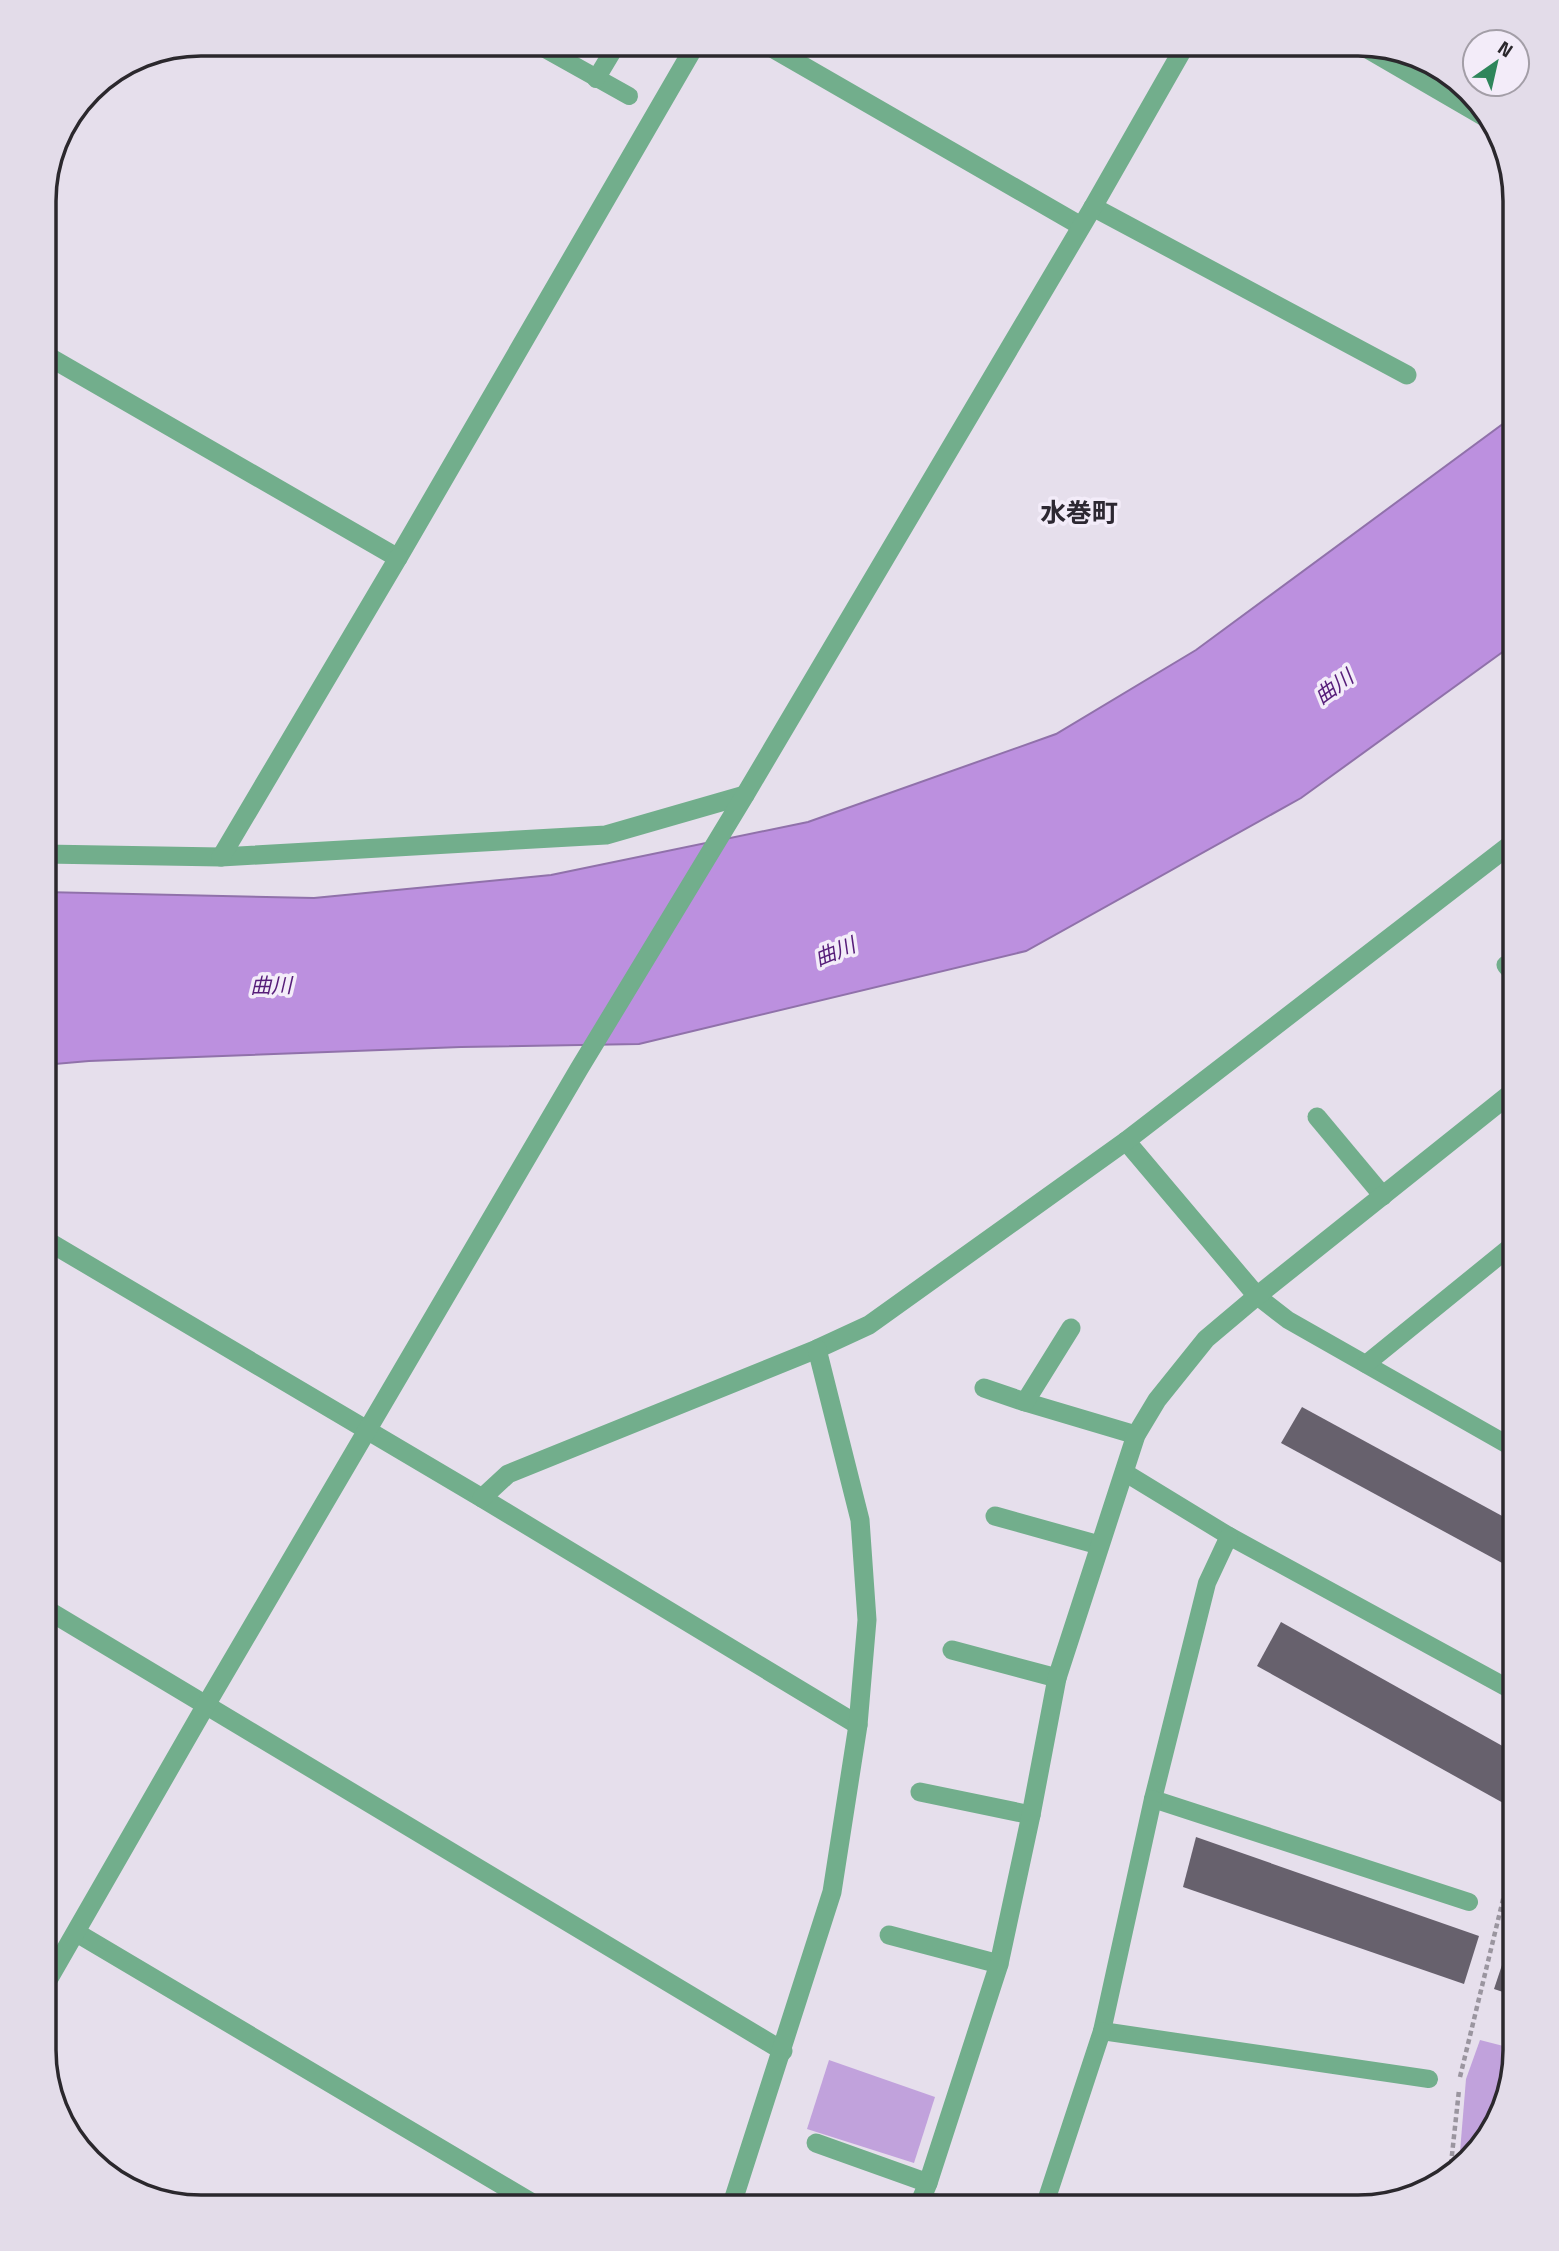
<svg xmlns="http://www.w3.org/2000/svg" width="1559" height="2251" font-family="'Titillium Web','Noto Sans JP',sans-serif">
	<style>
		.green { fill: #c1a2dc }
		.water { fill: #bc90df; stroke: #9071aa; stroke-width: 2 }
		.building { fill: #67616d }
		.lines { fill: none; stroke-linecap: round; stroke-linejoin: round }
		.path { stroke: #9a959f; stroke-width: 4.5; stroke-dasharray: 5 3.5; stroke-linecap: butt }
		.service { stroke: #72ae8c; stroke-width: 18 }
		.minor { stroke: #72ae8c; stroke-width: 19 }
		.tertiary { stroke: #72ae8c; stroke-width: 19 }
		.labels { text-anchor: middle; stroke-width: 7; stroke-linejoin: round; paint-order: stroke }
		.water-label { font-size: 21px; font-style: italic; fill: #561d79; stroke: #f3ecf9 }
		.district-label { font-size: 26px; font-weight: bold; fill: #2d2832; stroke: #f3ecf9 }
		.rim { fill: none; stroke: #2b282d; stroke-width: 3.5 }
	</style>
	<rect width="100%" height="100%" fill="#e6dfec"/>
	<g class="green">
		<path d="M1480,2040L1515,2049V2051L1494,2129L1459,2164L1466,2079Z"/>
		<path d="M829,2060L935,2097L914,2163L807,2129Z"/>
	</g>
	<path class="water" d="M1515,415V643L1301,798L1026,951L639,1044L461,1047L89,1061L44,1065V892L314,898L551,875L808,822L1056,734L1196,650Z"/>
	<g class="building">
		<path d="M1302,1407L1515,1523V1570L1281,1443Z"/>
		<path d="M1281,1622L1515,1753L1514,1809L1257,1666Z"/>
		<path d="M1196,1837L1479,1936L1464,1984L1183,1887Z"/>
		<path d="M1515,1926V1996L1494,1989Z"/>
	</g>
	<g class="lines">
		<g class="path">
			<path d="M1460,2077L1515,1850"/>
			<path d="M1450,2173L1459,2090"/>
		</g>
		<g class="service">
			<path d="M536,44L629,96"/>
			<path d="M596,79L617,44"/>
			<path d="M1257,1296L1288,1320L1515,1449"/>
			<path d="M1366,1364L1515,1243"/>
			<path d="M1124,1472L1229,1536L1515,1692"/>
			<path d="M1229,1536L1207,1583L1153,1799L1469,1902"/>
			<path d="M1153,1799L1102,2031L1429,2079"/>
			<path d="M920,2200L962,2207"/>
			<path d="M1044,2207L1102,2031"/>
		</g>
		<g class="minor">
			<path d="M765,44L1081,226"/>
			<path d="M1093,207L1407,375"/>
			<path d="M44,354L398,558L696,44"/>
			<path d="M44,854L221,857L606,835L745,795"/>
			<path d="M221,857L398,558"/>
			<path d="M1506,965L1515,976"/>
			<path d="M1317,1117L1383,1196"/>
			<path d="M1126,1141L1257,1296"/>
			<path d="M44,1239L482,1498L858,1725"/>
			<path d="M984,1388L1025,1402L1136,1435"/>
			<path d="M1025,1402L1071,1328"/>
			<path d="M482,1498L508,1474L817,1349L869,1325L1126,1141L1515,841"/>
			<path d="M995,1516L1099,1545"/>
			<path d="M44,1608L783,2051"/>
			<path d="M952,1650L1057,1678"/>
			<path d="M920,1792L1031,1815"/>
			<path d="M77,1933L539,2207"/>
			<path d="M889,1935L999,1964"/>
			<path d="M816,2143L928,2183"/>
			<path d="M731,2207L832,1892L858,1725L867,1620L860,1520L817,1349"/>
			<path d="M918,2207L928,2183L999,1964L1031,1815L1057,1678L1136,1435L1157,1400L1206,1339L1257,1296L1515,1090"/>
		</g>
		<g class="tertiary">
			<path d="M1359,44L1495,123"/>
			<path d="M44,1987L206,1705L579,1069L745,795L1093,207L1186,44"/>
		</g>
	</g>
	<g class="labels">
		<g class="water-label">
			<text transform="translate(1334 687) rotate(-36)" y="7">曲川</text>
			<text transform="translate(835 952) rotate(-22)" y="7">曲川</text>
			<text transform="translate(271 986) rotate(-1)" y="7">曲川</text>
		</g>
		<g class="district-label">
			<text x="1079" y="522">水巻町</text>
		</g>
	</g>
	<path d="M0 0H1559V2251H0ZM201 56H1358A145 145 0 0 1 1503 201V2050A145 145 0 0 1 1358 2195H201A145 145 0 0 1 56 2050V201A145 145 0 0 1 201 56Z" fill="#e3dce9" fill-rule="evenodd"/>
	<path class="rim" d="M201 56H1358A145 145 0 0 1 1503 201V2050A145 145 0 0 1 1358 2195H201A145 145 0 0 1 56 2050V201A145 145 0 0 1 201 56Z"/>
	<g transform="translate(1496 63) rotate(34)"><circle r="33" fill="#f3ecf9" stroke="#a39ea7" stroke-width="2"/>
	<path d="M0-5L12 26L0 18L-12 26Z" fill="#2e865b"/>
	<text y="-10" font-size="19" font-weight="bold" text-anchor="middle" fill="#2b282d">N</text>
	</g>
</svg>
